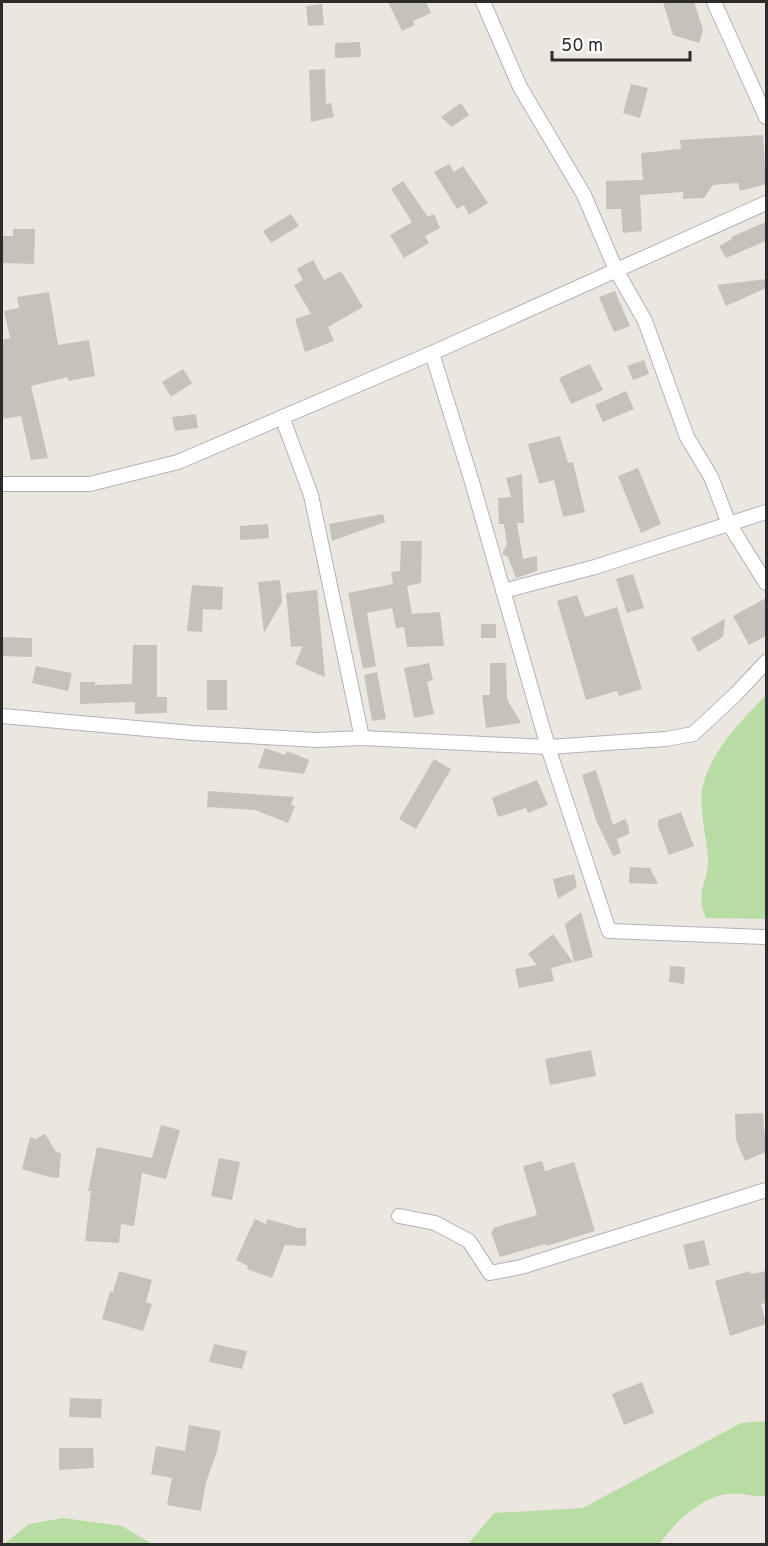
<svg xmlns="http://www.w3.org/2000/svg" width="768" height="1546" font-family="Overpass,sans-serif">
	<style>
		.green { fill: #b8dda2 }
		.building { fill: #c5c1bb }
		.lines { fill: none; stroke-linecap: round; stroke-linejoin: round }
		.minor-casing { stroke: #b0b2bb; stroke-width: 16 }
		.minor { stroke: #fff; stroke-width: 14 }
	</style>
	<rect width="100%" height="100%" fill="#ece6e0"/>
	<g class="green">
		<path d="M766,695V919L706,918C694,890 709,882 708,859C707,837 698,807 703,785C712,750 742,720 766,695Z"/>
		<path d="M766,1421V1496C754,1497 742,1493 729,1494C704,1495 673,1523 660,1544H468L494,1513L583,1508L741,1423Z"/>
		<path d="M63,1518L122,1526L152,1544H4L29,1524Z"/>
	</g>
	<g class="building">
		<path d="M388,2H426L431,13L413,21L415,25L402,31Z"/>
		<path d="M663,2H694L703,30L699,43L673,35Z"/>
		<path d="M322,4L324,25L308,26L306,6Z"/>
		<path d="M360,42L361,57L335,58V43Z"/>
		<path d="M325,69L326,104L331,103L334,117L311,122L309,70Z"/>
		<path d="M631,84L648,88L640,118L623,113Z"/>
		<path d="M461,103L469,115L452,127L441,117Z"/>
		<path d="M763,135L766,184L740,191L738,183L713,185L704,198L683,199V192L640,195L642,231L623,233L621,209H606V181L643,180L641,153L681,149L680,140Z"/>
		<path d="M449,164L454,172L463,166L488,203L469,215L464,205L457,209L434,172Z"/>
		<path d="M403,181L428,217L434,214L440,228L425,236L429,243L404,258L390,235L412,222L391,189Z"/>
		<path d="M291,214L299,226L271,243L263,231Z"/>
		<path d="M766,222V241L726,258L719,246L732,239L731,237Z"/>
		<path d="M13,229H35L34,264L2,263V236H13Z"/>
		<path d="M313,260L324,280L341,271L363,307L328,327L334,341L305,352L295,319L311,314L294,285L303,280L297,269Z"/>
		<path d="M766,279V288L726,306L717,285Z"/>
		<path d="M615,291L630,326L614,332L599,297Z"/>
		<path d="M49,292L58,345L89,340L95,376L68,381V377L31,386L48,458L31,460L21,416L2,419V340L10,338L4,311L19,308L17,297Z"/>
		<path d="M644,360L649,374L633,380L627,366Z"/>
		<path d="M590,364L603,390L571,404L559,378Z"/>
		<path d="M183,369L192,383L171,397L162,382Z"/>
		<path d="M626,391L634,409L603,422L595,405Z"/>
		<path d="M196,414L198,428L175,431L172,417Z"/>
		<path d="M560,436L568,463L573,462L585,512L563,517L554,480L539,484L528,444Z"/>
		<path d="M638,468L661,524L641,533L618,476Z"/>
		<path d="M522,474L524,523H517L523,559L537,556V571L516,578L508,557L502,554L507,544L504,524H499L498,498L511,497L506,478Z"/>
		<path d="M383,514L385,522L332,541L329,524Z"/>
		<path d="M268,524L269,538L240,540V526Z"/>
		<path d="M401,541H422L421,583L407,586L412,614L440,612L444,646L407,647L404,627L396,628L392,608L367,613L376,666L363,669L348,593L393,584L391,572L400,571Z"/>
		<path d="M633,574L644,608L627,613L616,579Z"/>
		<path d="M280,580L282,602L264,633L258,582Z"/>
		<path d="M192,585L223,587L222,610L203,609L202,632L187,631Z"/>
		<path d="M317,590L325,677L295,664L303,646L291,647L286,593Z"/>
		<path d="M577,595L585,617L617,607L642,689L619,696L617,691L586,700L557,601Z"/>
		<path d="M766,598V636L749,645L733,616Z"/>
		<path d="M725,619L723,637L698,652L691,638Z"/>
		<rect x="481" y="624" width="15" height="14"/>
		<path d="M2,637L32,638V657L2,656Z"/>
		<path d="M133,645H157V697H167V713L135,714V702L80,704V682H95V685L132,684Z"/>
		<path d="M429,663L433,680L427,682L434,714L414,718L404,668Z"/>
		<path d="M490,663H506L507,699L521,723L486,728L482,695H490Z"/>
		<path d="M36,666L72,673L68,691L32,683Z"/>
		<path d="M377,672L386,719L372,721L364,675Z"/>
		<rect x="207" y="680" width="20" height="30"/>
		<path d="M265,748L285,755L287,751L309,760L304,774L258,768Z"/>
		<path d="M434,759L451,769L416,829L399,819Z"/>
		<path d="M596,770L613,825L625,819L629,828V834L617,839L621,853L613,856L596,820L582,775Z"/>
		<path d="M537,780L548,805L528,813L526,808L498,817L492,798Z"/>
		<path d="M208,791L294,797L291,805L295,806L288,823L255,810L207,807Z"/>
		<path d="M681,812L694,846L669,855L658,826V820Z"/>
		<path d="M630,867L650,868L658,884L629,883Z"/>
		<path d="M574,874L577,887L558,899L553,879Z"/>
		<path d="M581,912L593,957L574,962L565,924Z"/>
		<path d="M553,934L573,962L551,968L554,981L519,988L515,969L537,965L528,954Z"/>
		<path d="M670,966L685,967L684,984L669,982Z"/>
		<path d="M591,1050L596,1076L550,1085L545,1059Z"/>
		<path d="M763,1113L764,1131L766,1130V1152L745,1161L736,1140L735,1114Z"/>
		<path d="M161,1125L180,1130L166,1179L142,1173L134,1226L121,1224L119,1243L85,1241L91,1191H88L97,1147L152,1158Z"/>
		<path d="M45,1134L56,1152L61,1153L59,1178L49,1177L22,1169L30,1137L36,1139Z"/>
		<path d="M219,1158L240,1162L232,1200L211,1196Z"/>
		<path d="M542,1161L545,1171L574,1162L595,1231L546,1246L545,1244L500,1257L491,1232L493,1231V1228L537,1215L523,1166Z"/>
		<path d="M255,1219L266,1224L267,1219L299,1228H306V1246L285,1245L272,1278L247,1269L248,1266L236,1260Z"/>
		<path d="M704,1240L710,1265L689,1270L683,1245Z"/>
		<path d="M119,1271L152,1280L146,1302L152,1304L143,1331L102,1319L110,1291L113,1292Z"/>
		<path d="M750,1271L751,1274L766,1271V1303L761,1304L766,1324L730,1336L715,1281Z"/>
		<path d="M214,1344L247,1351L242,1369L209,1362Z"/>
		<path d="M642,1382L654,1413L624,1425L612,1394Z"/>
		<path d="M70,1398L102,1399L101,1418L69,1417Z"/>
		<path d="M189,1425L221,1431L217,1451L206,1482L201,1511L167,1505L172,1478L151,1474L156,1446L185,1451Z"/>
		<path d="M59,1448H93L94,1468L59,1470Z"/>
	</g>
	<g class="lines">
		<defs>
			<g id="minor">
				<path d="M483,2L520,87L584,195L616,270L645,321L687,437L711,477L729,524L766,583"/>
				<path d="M714,2L766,117"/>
				<path d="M432,353L472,482L548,747L609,931L766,937"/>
				<path d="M282,417L311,495L362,738"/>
				<path d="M2,484H90L178,462L432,353L766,203"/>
				<path d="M503,591L595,567L766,512"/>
				<path d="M2,716L192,733L318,740L362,738L548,747L666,739L693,734L736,694L766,662"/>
				<path d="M399,1216L435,1223L469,1241L490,1273L521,1267L766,1190"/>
			</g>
		</defs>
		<use href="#minor" class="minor-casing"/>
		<use href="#minor" class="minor"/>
	</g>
	<rect width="768" height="1546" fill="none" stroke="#2c2c2c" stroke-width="6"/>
	<path d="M552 51v9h138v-9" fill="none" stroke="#2c2c2c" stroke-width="3"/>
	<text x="561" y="51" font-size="18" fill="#2c2c2c" stroke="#ffffff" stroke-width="4.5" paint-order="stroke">50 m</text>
</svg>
